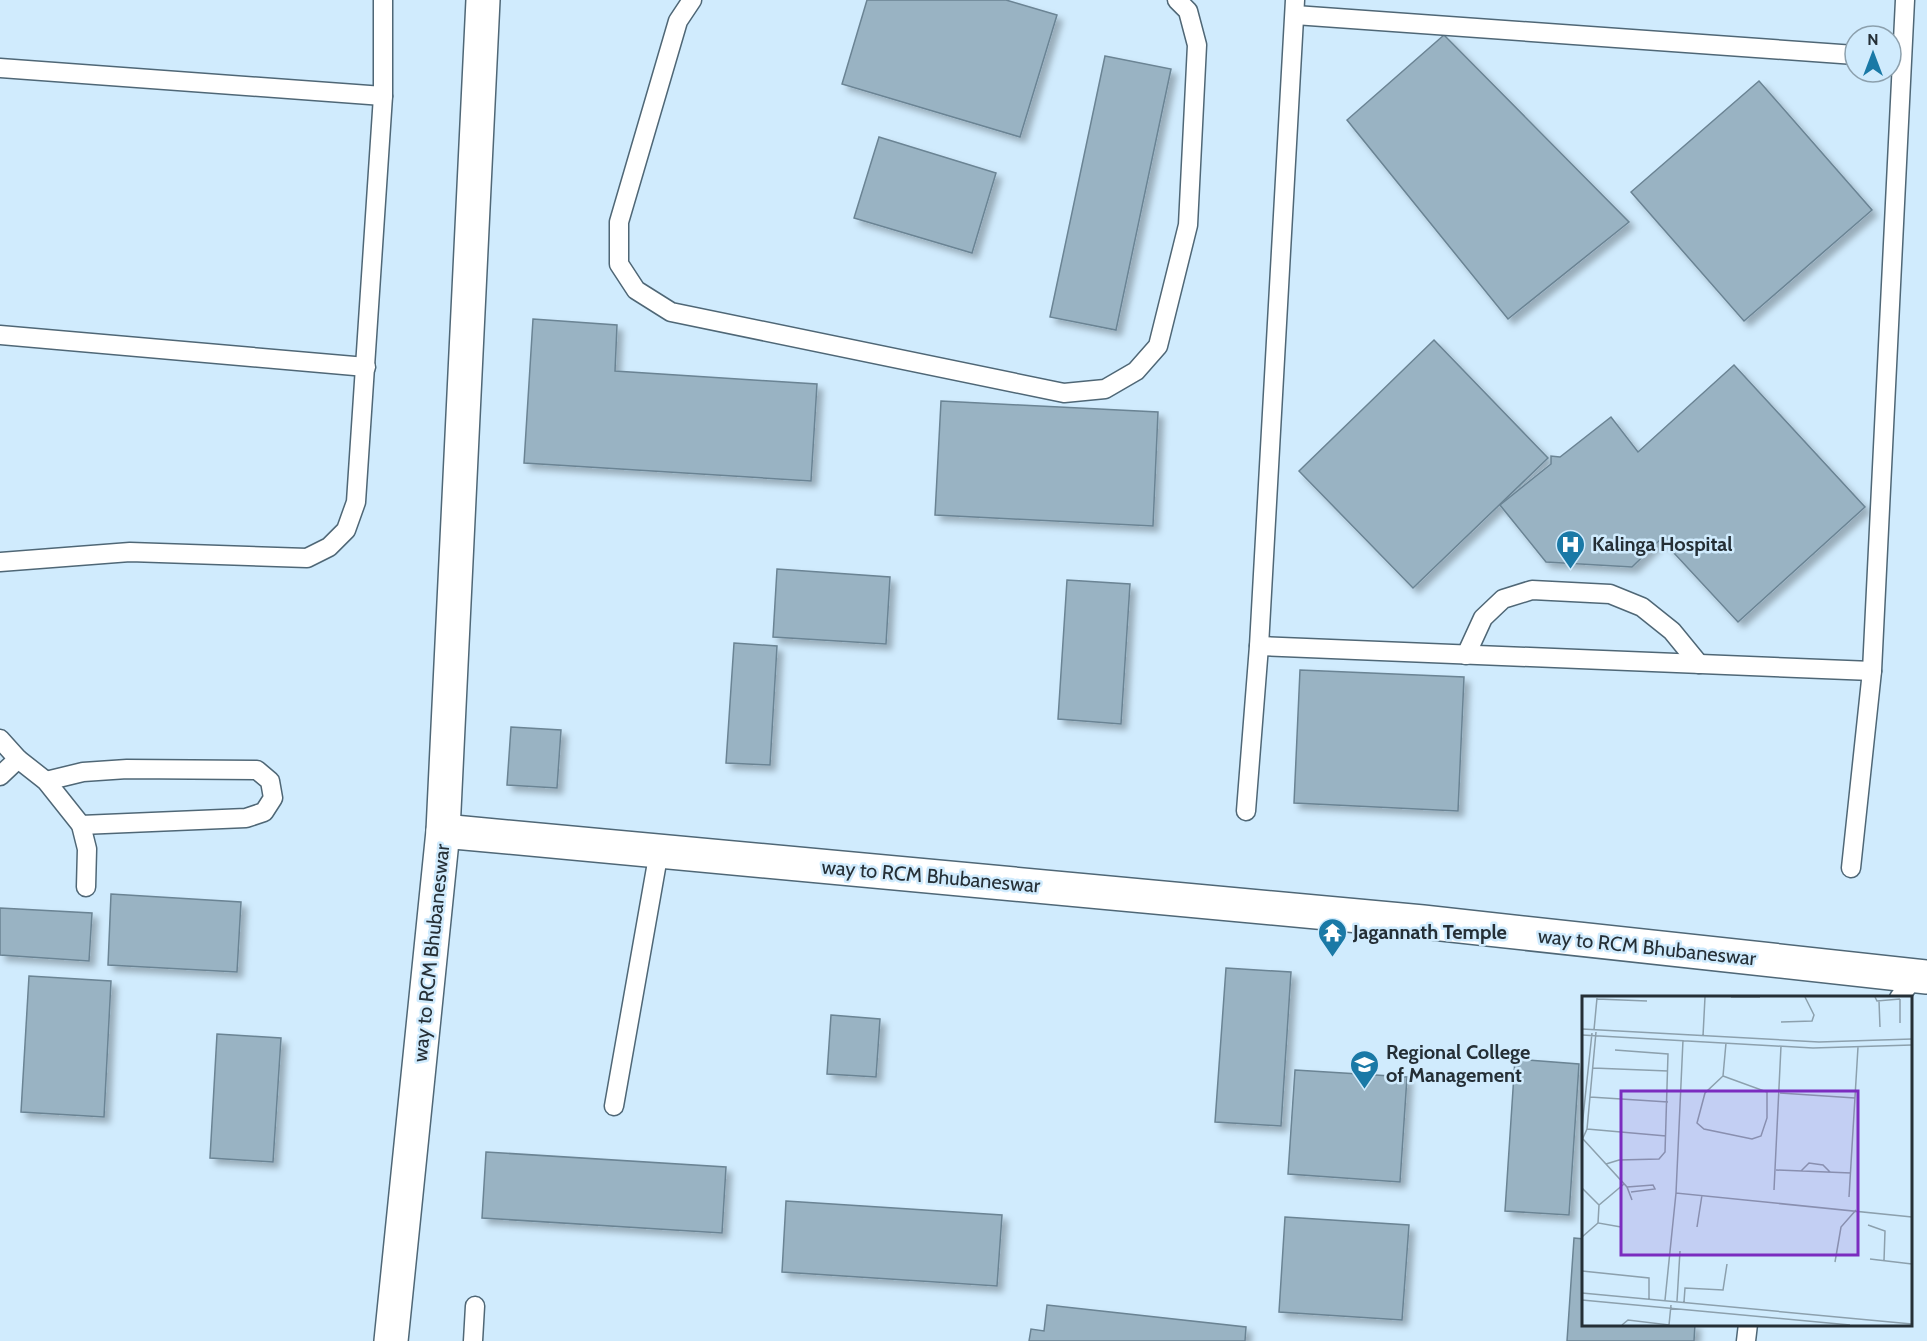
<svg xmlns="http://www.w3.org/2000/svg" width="1927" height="1341" font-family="Cabin,sans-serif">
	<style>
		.building { fill: #99b3c3; stroke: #6b8494; stroke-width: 1.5; filter: url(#shadow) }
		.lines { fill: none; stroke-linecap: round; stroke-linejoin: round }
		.service-casing { stroke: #4f6776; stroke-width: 21 }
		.minor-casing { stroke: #4f6776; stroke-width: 36 }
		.service { stroke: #fff; stroke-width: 18 }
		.minor { stroke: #fff; stroke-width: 33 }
		.labels { text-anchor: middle; stroke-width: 5; stroke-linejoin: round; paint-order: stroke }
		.poi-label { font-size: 20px; font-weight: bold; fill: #252f36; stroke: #d0ebfd; text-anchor: start }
		.street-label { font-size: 20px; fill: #252f36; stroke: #d0ebfd }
		.inset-road { fill: none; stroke: #8ca0ad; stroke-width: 1.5 }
		.view { fill: #7b2cbf; fill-opacity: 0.15; stroke: #7b2cbf; stroke-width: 3 }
		.inset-edge { fill: none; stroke: #252f36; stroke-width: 3 }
	</style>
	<defs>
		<filter id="shadow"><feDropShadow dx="5.5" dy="5.5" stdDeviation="3" flood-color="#0004"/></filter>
	</defs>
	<rect width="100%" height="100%" fill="#d0ebfd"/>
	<g class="building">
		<path d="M867,0H1006L1057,15L1020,137L842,84Z"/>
		<path d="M1444,35L1629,222L1508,319L1347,120Z"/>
		<path d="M1105,56L1171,69L1116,330L1050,317Z"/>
		<path d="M1759,81L1872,210L1744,321L1631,192Z"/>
		<path d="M879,137L996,173L972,253L854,218Z"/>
		<path d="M533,319L617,325L615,371L817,384L811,481L524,463Z"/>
		<path d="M1434,340L1548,458L1413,588L1299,471Z"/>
		<path d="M1734,365L1865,507L1738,622L1661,539L1632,567L1546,562L1500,505L1551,464V456L1560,457L1611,417L1638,452Z"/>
		<path d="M941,401L1158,412L1153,526L935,515Z"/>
		<path d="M777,569L890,577L886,644L773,637Z"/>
		<path d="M1067,580L1130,584L1121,724L1058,719Z"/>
		<path d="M734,643L777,646L770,765L726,763Z"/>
		<path d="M1300,670L1464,677L1458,811L1294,803Z"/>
		<path d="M511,727L561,730L557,788L507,785Z"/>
		<path d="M111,894L241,902L237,972L108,965Z"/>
		<path d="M0,908L92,913L89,961L0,955Z"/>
		<path d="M1226,968L1291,972L1281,1126L1215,1122Z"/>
		<path d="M29,976L111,981L104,1117L21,1112Z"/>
		<path d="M831,1015L880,1019L876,1077L827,1074Z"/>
		<path d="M217,1034L281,1038L273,1162L210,1158Z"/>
		<path d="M1515,1059L1579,1064L1569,1215L1505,1211Z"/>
		<path d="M1295,1070L1407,1077L1400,1182L1288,1174Z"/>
		<path d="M486,1152L726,1167L722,1233L482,1218Z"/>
		<path d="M786,1201L1002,1215L997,1286L782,1272Z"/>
		<path d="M1285,1217L1409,1225L1402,1320L1279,1312Z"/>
		<path d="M1574,1238L1584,1239V1324H1695L1694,1341H1567Z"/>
		<path d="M1047,1305L1246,1327L1245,1341H1029L1031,1329L1044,1331Z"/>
	</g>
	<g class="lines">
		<defs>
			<g id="service">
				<path d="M692,0L678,21L619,222V264L636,290L671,312L1064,393L1105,389L1136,371L1158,346L1188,225L1197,45L1188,11L1177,0"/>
				<path d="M1295,15L1855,55"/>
				<path d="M0,68L383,96"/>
				<path d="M0,335L366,367"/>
				<path d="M0,562L130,552L307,558L329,547L346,530L356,502L383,96V0"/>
				<path d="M1259,646L1872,671"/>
				<path d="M1466,655L1483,618L1503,599L1532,590L1610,594L1642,607L1672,631L1699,664"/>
				<path d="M0,739L18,759L46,781L81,825L87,849L86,887"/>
				<path d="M0,776L18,759"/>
				<path d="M46,781L83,772L127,769L257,770L270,781L273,798L264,812L246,818L81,825"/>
				<path d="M1246,811L1259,646L1295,0"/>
				<path d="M1851,868L1872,671L1905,0"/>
				<path d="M1899,998L1915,976"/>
				<path d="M614,1106L659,851"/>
				<path d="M473,1341L475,1306"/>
				<path d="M1746,1341L1748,1324"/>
			</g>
			<g id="minor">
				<path d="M443,831L483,0"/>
				<path d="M391,1341L443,831L1423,922L1927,977"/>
			</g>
		</defs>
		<use href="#service" class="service-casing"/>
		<use href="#minor" class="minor-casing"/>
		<use href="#service" class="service"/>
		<use href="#minor" class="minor"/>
	</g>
	<defs>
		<symbol id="hospital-pin" viewBox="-11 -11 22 30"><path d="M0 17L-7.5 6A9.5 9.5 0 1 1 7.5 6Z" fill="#1a79a6" stroke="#d0ebfd"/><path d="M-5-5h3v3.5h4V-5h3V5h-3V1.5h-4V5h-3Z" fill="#fff"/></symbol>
		<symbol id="temple-pin" viewBox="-11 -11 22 30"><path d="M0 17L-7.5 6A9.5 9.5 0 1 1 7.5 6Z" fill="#1a79a6" stroke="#d0ebfd"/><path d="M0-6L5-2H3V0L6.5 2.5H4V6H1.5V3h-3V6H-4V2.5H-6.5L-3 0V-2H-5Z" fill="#fff"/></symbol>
		<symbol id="university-pin" viewBox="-11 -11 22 30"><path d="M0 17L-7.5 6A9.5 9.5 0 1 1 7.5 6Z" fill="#1a79a6" stroke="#d0ebfd"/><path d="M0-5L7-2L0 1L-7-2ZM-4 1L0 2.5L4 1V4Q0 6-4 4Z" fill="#fff"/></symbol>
	</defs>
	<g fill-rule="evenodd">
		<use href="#hospital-pin" x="1554" y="528" width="33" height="45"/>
		<use href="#temple-pin" x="1316" y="916" width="33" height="45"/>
		<use href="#university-pin" x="1348" y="1048" width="33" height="45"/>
	</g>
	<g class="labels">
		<g class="poi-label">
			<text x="1592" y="551">Kalinga Hospital</text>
			<text x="1353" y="939">Jagannath Temple</text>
			<text x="1386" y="1059">Regional College<tspan x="1386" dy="23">of Management</tspan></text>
		</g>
		<g class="street-label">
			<text transform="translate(931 876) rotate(5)" y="7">way to RCM Bhubaneswar</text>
			<text transform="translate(1647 947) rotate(6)" y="7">way to RCM Bhubaneswar</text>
			<text transform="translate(431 953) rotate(-84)" y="7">way to RCM Bhubaneswar</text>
		</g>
	</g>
	<g transform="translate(1582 996)">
		<rect width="330" height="330" fill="#d0ebfd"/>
		<path class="inset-road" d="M149,1H178M293,1L295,5L318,3M15,3L65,5M318,3V27M297,5L298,31M199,26L230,25L232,19L223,1M0,33L237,46L330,43M12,34L15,2M0,39L231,52L330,49M121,40L123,1M11,72L86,75M141,80L185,96V122L179,140L170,143L122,133L115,127L123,97L141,80L144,47M198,97L273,102M8,101L86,106M0,131L10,37M5,133L84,140M1,143L45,191L50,204M0,144L5,133L14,36M24,168L37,164L77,163L83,156L86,58L33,54M194,174L269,177M219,175L227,167L241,169L248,176M45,191L71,189L73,193L49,196M0,192L17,209L42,188M192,194L199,50M94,197L101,44M267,201L276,51M17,209L16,227L39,231M286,229L303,235L302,265M115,231L120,199M0,241L16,227M288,263L330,268M253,266L259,231L274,214M0,275L67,282V303M0,297L330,328M0,304L268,329M83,304L94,197L330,221M95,305L98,255M102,306L103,292L141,294L145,268M40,329L46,324L87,329L89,309"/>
		<path class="view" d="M39,95H276V259H39Z"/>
		<rect width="330" height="330" class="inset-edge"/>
	</g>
	<g transform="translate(1873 54)"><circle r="28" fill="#d0ebfd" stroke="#8ca0ad" stroke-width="1.5"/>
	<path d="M0-4.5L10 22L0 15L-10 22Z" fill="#1a79a6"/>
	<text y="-9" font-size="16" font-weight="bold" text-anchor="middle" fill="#252f36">N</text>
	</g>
</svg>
